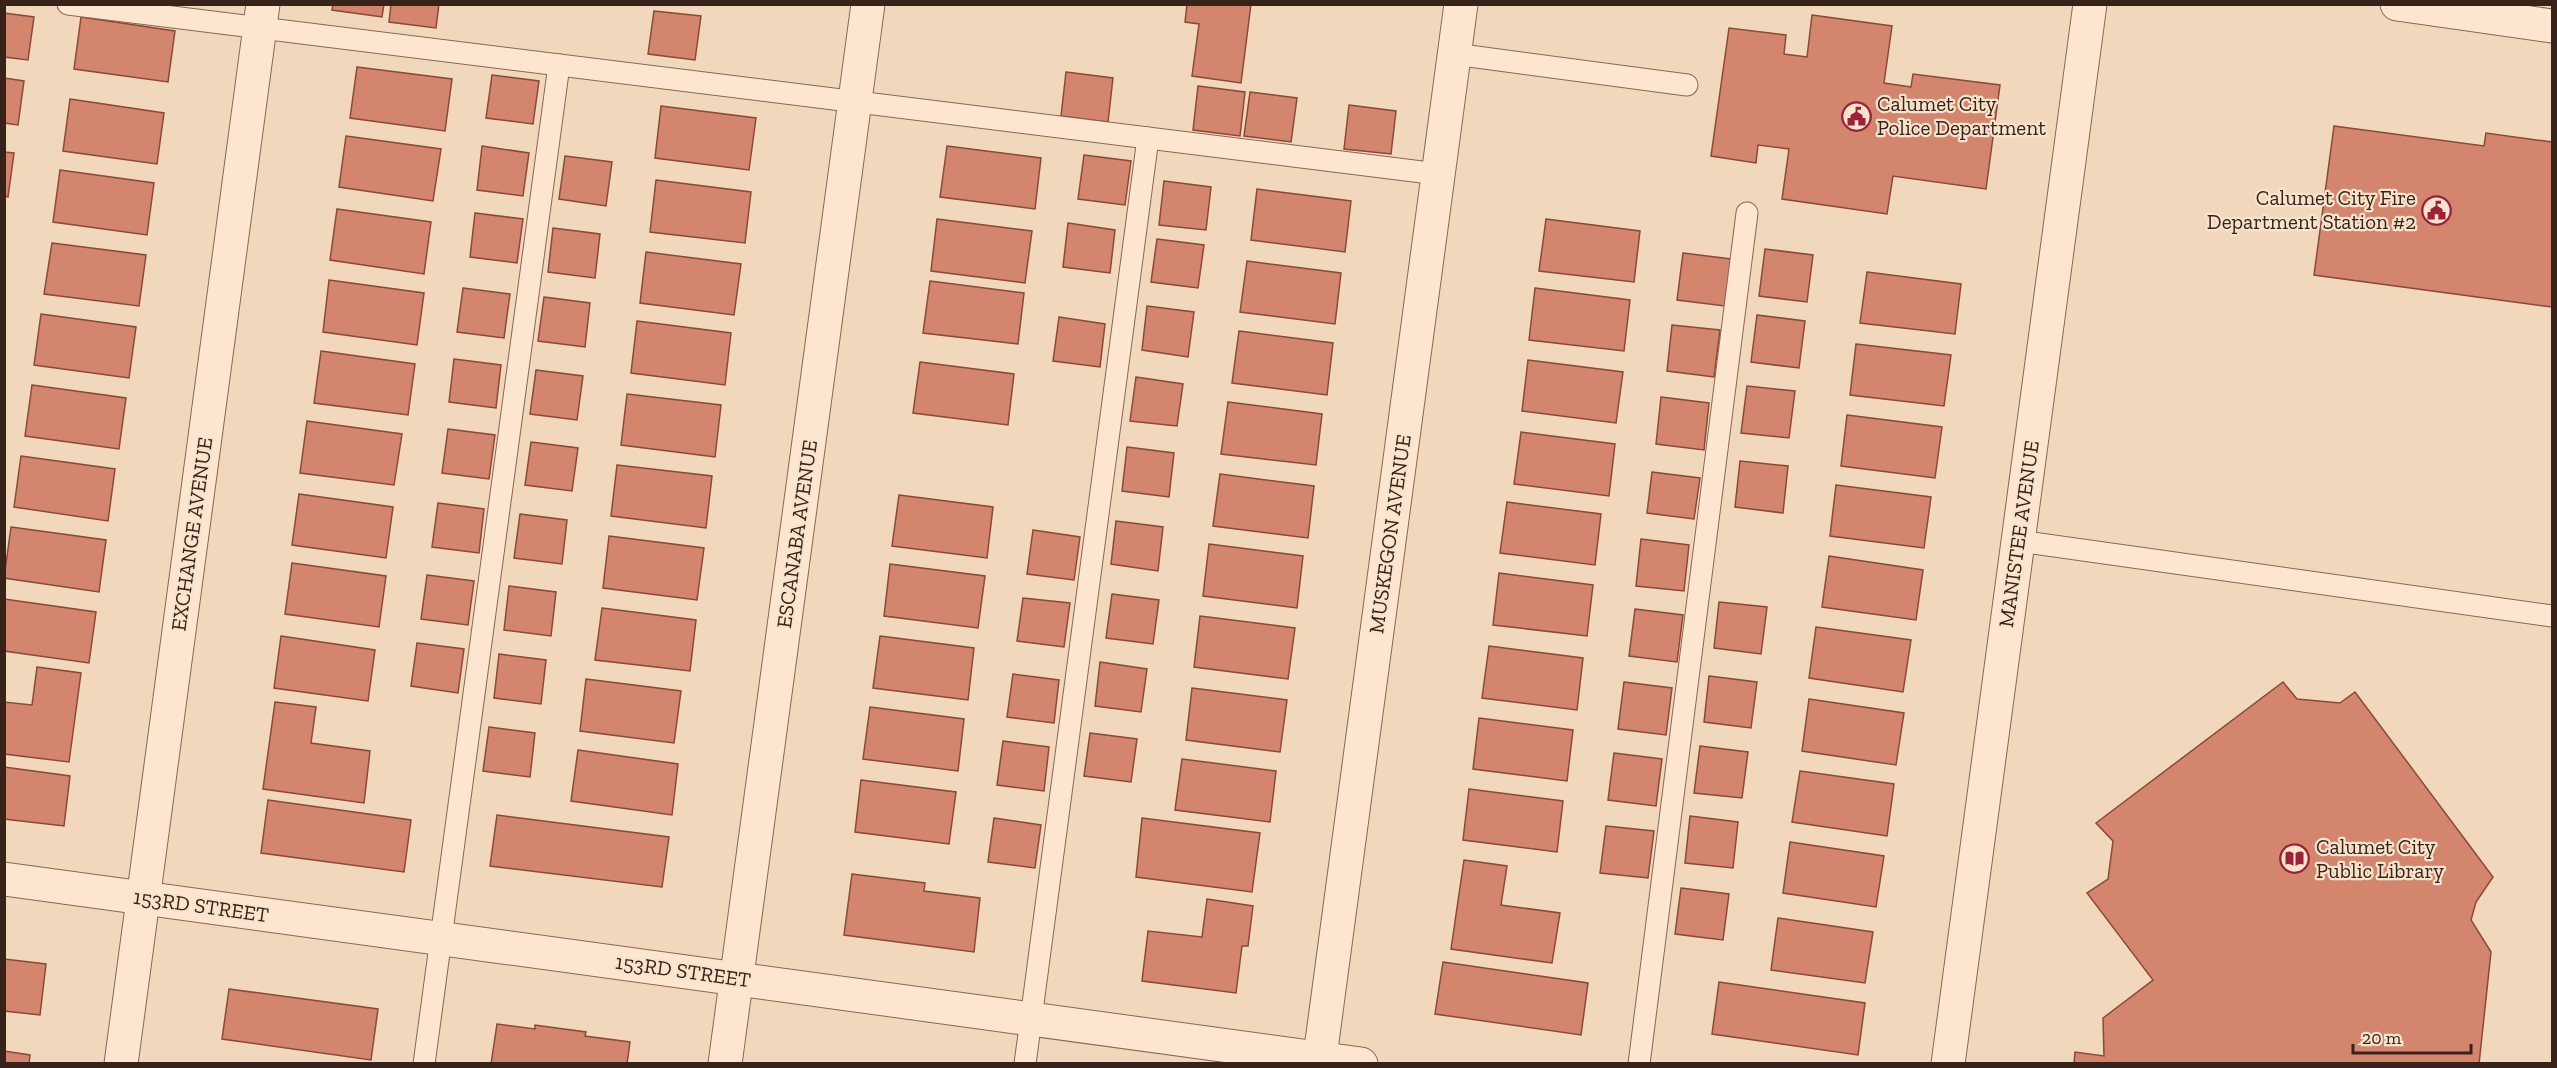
<svg xmlns="http://www.w3.org/2000/svg" width="2557" height="1068" font-family="'Zilla Slab',serif">
	<style>
		.building { fill: #d3856e; stroke: #8b4938; stroke-width: 1.5 }
		.lines { fill: none; stroke-linecap: round; stroke-linejoin: round }
		.service-casing { stroke: #8a6654; stroke-width: 23 }
		.minor-casing { stroke: #8a6654; stroke-width: 35 }
		.tertiary-casing { stroke: #8a6654; stroke-width: 35 }
		.service { stroke: #fce6cf; stroke-width: 21 }
		.minor { stroke: #fce6cf; stroke-width: 33 }
		.tertiary { stroke: #fce6cf; stroke-width: 33 }
		.labels { text-anchor: middle; stroke-width: 4.5; stroke-linejoin: round; paint-order: stroke }
		.poi-label { font-size: 21px; fill: #38231a; stroke: #f8e3cc; text-anchor: start }
		.street-label { font-size: 21px; fill: #38231a; stroke: #f8e3cc }
	</style>
	<rect width="100%" height="100%" fill="#f1d7bc"/>
	<g class="building">
		<path d="M333,4H384L382,17L332,10Z"/>
		<path d="M391,4H439L436,28L389,22Z"/>
		<path d="M1187,4H1251L1241,83L1192,76L1199,24L1185,22Z"/>
		<path d="M654,11L701,16L695,60L648,54Z"/>
		<path d="M4,13L34,17L28,60L4,57Z"/>
		<path d="M1812,15L1892,26L1884,83L1911,87L1913,74L2000,85L1986,189L1893,176L1887,214L1782,199L1789,149L1758,145L1756,163L1711,156L1729,28L1786,35L1784,54L1807,57Z"/>
		<path d="M81,17L175,31L168,82L74,69Z"/>
		<path d="M357,67L452,79L445,131L350,118Z"/>
		<path d="M1066,72L1113,78L1108,122L1061,116Z"/>
		<path d="M492,75L539,81L533,124L486,118Z"/>
		<path d="M4,78L24,81L18,125L4,123Z"/>
		<path d="M1198,86L1245,92L1240,136L1193,130Z"/>
		<path d="M1250,92L1297,98L1291,142L1244,136Z"/>
		<path d="M70,99L164,113L157,164L63,151Z"/>
		<path d="M1349,105L1396,111L1391,154L1344,149Z"/>
		<path d="M661,106L756,118L749,170L655,158Z"/>
		<path d="M2334,126L2484,146L2486,133L2552,142V307L2314,275Z"/>
		<path d="M346,136L441,149L433,201L339,187Z"/>
		<path d="M482,146L529,153L523,196L477,190Z"/>
		<path d="M947,146L1041,158L1035,209L940,197Z"/>
		<path d="M4,152L14,153L8,197L4,196Z"/>
		<path d="M1084,155L1131,161L1125,205L1078,199Z"/>
		<path d="M565,156L612,162L606,206L559,199Z"/>
		<path d="M60,170L154,183L147,235L53,222Z"/>
		<path d="M656,180L751,192L745,243L650,232Z"/>
		<path d="M1164,181L1211,187L1206,230L1159,225Z"/>
		<path d="M1257,189L1351,201L1345,252L1251,240Z"/>
		<path d="M337,209L431,222L424,274L330,260Z"/>
		<path d="M475,213L523,219L517,263L470,257Z"/>
		<path d="M937,219L1032,231L1025,283L931,271Z"/>
		<path d="M1546,219L1640,231L1634,282L1539,271Z"/>
		<path d="M1068,223L1115,230L1110,273L1063,267Z"/>
		<path d="M553,228L600,234L595,278L548,272Z"/>
		<path d="M1157,239L1204,245L1198,288L1151,282Z"/>
		<path d="M52,243L146,255L139,306L44,294Z"/>
		<path d="M1765,249L1813,255L1807,302L1759,296Z"/>
		<path d="M646,252L741,264L734,315L640,303Z"/>
		<path d="M1683,253L1731,259L1725,306L1677,300Z"/>
		<path d="M1247,261L1341,273L1335,324L1240,312Z"/>
		<path d="M1867,272L1961,284L1955,334L1860,323Z"/>
		<path d="M329,280L424,293L417,345L323,332Z"/>
		<path d="M930,281L1024,293L1018,344L923,333Z"/>
		<path d="M463,288L510,294L504,338L457,332Z"/>
		<path d="M1535,288L1630,300L1624,351L1529,340Z"/>
		<path d="M544,297L590,303L585,347L538,341Z"/>
		<path d="M1147,306L1194,312L1188,357L1142,350Z"/>
		<path d="M41,314L136,327L129,378L34,365Z"/>
		<path d="M1757,315L1805,321L1799,368L1751,362Z"/>
		<path d="M1059,317L1105,324L1100,367L1053,361Z"/>
		<path d="M637,321L731,333L725,385L631,373Z"/>
		<path d="M1672,325L1720,330L1714,377L1667,371Z"/>
		<path d="M1239,331L1333,343L1327,395L1232,383Z"/>
		<path d="M1856,344L1951,355L1944,406L1850,395Z"/>
		<path d="M321,351L415,364L408,415L314,403Z"/>
		<path d="M454,359L501,365L496,408L449,402Z"/>
		<path d="M1528,360L1623,372L1616,423L1522,411Z"/>
		<path d="M920,362L1014,374L1008,425L913,413Z"/>
		<path d="M536,370L583,376L577,420L530,414Z"/>
		<path d="M1136,377L1183,384L1177,426L1130,421Z"/>
		<path d="M32,385L126,398L119,449L25,436Z"/>
		<path d="M1747,386L1795,391L1789,438L1741,433Z"/>
		<path d="M627,394L721,405L715,457L621,445Z"/>
		<path d="M1661,397L1709,403L1704,450L1656,444Z"/>
		<path d="M1228,402L1322,414L1316,465L1221,454Z"/>
		<path d="M1847,415L1942,427L1935,478L1841,466Z"/>
		<path d="M307,421L402,434L394,485L300,473Z"/>
		<path d="M448,429L495,435L489,479L442,473Z"/>
		<path d="M1521,432L1615,444L1609,496L1514,484Z"/>
		<path d="M531,442L578,448L572,491L525,485Z"/>
		<path d="M1127,447L1174,453L1169,497L1122,491Z"/>
		<path d="M21,456L115,469L108,521L14,507Z"/>
		<path d="M1740,461L1788,466L1783,513L1735,507Z"/>
		<path d="M617,465L712,476L706,528L611,516Z"/>
		<path d="M1652,472L1700,478L1694,519L1647,513Z"/>
		<path d="M1220,474L1314,486L1308,538L1213,526Z"/>
		<path d="M1836,485L1931,497L1924,548L1830,536Z"/>
		<path d="M299,494L393,507L386,558L292,545Z"/>
		<path d="M899,495L993,507L987,558L892,546Z"/>
		<path d="M1507,502L1601,514L1595,565L1500,553Z"/>
		<path d="M438,503L484,509L479,553L432,547Z"/>
		<path d="M520,514L567,520L562,564L514,558Z"/>
		<path d="M1116,521L1163,527L1158,571L1111,564Z"/>
		<path d="M11,527L106,540L99,592L4,578Z"/>
		<path d="M1033,530L1080,537L1074,580L1027,574Z"/>
		<path d="M609,536L704,548L697,600L603,588Z"/>
		<path d="M1641,539L1689,545L1684,591L1636,586Z"/>
		<path d="M1209,544L1303,556L1297,608L1203,596Z"/>
		<path d="M1829,556L1923,570L1916,620L1822,607Z"/>
		<path d="M292,563L386,576L379,627L285,614Z"/>
		<path d="M890,564L985,576L978,628L884,616Z"/>
		<path d="M1499,573L1593,585L1587,636L1493,625Z"/>
		<path d="M427,575L474,581L468,625L421,619Z"/>
		<path d="M509,586L556,592L551,636L504,630Z"/>
		<path d="M1112,594L1159,600L1153,644L1106,638Z"/>
		<path d="M1023,598L1070,603L1064,647L1017,641Z"/>
		<path d="M4,599L96,612L89,663L4,651Z"/>
		<path d="M1719,602L1767,607L1761,654L1714,648Z"/>
		<path d="M602,608L696,620L690,671L595,660Z"/>
		<path d="M1635,609L1683,615L1677,662L1629,656Z"/>
		<path d="M1200,616L1295,628L1288,679L1194,667Z"/>
		<path d="M1816,627L1911,640L1903,692L1809,678Z"/>
		<path d="M281,636L375,650L368,701L274,688Z"/>
		<path d="M880,636L974,648L968,700L873,688Z"/>
		<path d="M417,643L464,649L458,693L411,686Z"/>
		<path d="M1489,646L1583,658L1577,710L1482,698Z"/>
		<path d="M499,654L546,660L541,704L494,698Z"/>
		<path d="M1100,662L1147,669L1141,712L1095,706Z"/>
		<path d="M37,667L81,673L69,762L4,754V702L32,705Z"/>
		<path d="M1013,674L1059,680L1054,723L1007,717Z"/>
		<path d="M1709,676L1757,682L1751,728L1704,722Z"/>
		<path d="M586,679L681,691L674,743L580,731Z"/>
		<path d="M1624,682L1672,688L1666,735L1618,729Z"/>
		<path d="M2283,682L2297,699L2340,703L2355,692L2493,877L2476,902L2471,920L2491,952L2479,1064H2074L2075,1052L2104,1056L2103,1018L2153,980L2087,893L2108,879L2113,841L2096,823Z"/>
		<path d="M1192,688L1287,700L1280,752L1186,740Z"/>
		<path d="M1809,699L1904,713L1896,765L1802,751Z"/>
		<path d="M275,702L316,707L311,743L370,751L364,803L263,789Z"/>
		<path d="M870,707L964,719L958,771L863,759Z"/>
		<path d="M1479,718L1573,730L1567,781L1473,769Z"/>
		<path d="M489,727L535,733L530,777L483,771Z"/>
		<path d="M1090,733L1137,739L1131,782L1084,776Z"/>
		<path d="M1003,741L1049,747L1044,791L997,785Z"/>
		<path d="M1700,746L1748,752L1742,798L1694,793Z"/>
		<path d="M578,750L678,764L672,815L571,801Z"/>
		<path d="M1614,753L1662,759L1656,806L1608,800Z"/>
		<path d="M1182,759L1276,771L1270,822L1175,810Z"/>
		<path d="M4,767L70,776L64,826L4,819Z"/>
		<path d="M1800,771L1894,784L1887,836L1792,822Z"/>
		<path d="M861,780L956,792L949,844L855,832Z"/>
		<path d="M1469,789L1563,801L1557,852L1463,840Z"/>
		<path d="M268,800L411,820L404,872L261,853Z"/>
		<path d="M497,815L669,837L662,887L490,866Z"/>
		<path d="M1690,816L1738,822L1733,868L1685,863Z"/>
		<path d="M994,818L1041,825L1035,868L988,862Z"/>
		<path d="M1142,818L1260,833L1252,892L1136,877Z"/>
		<path d="M1606,826L1654,831L1648,878L1600,873Z"/>
		<path d="M1790,842L1884,856L1876,907L1783,893Z"/>
		<path d="M1464,860L1507,866L1501,905L1560,913L1552,963L1451,949Z"/>
		<path d="M852,874L925,883L924,891L980,898L974,952L844,935Z"/>
		<path d="M1681,888L1729,894L1723,940L1675,934Z"/>
		<path d="M1207,899L1253,906L1248,946H1242L1236,993L1142,981L1148,931L1202,937Z"/>
		<path d="M1778,918L1873,932L1865,983L1771,970Z"/>
		<path d="M4,959L46,964L40,1015L4,1011Z"/>
		<path d="M1443,962L1588,983L1581,1035L1435,1014Z"/>
		<path d="M1719,982L1865,1003L1858,1055L1712,1034Z"/>
		<path d="M229,989L378,1009L371,1060L222,1039Z"/>
		<path d="M497,1024L535,1029V1025L586,1032L585,1036L630,1042L627,1064H491Z"/>
		<path d="M4,1051L30,1055L29,1064H4Z"/>
	</g>
	<g class="lines">
		<defs>
			<g id="service">
				<path d="M68,4L1438,174"/>
				<path d="M1454,54L1687,85"/>
				<path d="M2018,541L2552,616"/>
				<path d="M424,1064L559,65"/>
				<path d="M1025,1064L1148,138"/>
				<path d="M1639,1064L1747,213"/>
			</g>
			<g id="minor">
				<path d="M4,879L1361,1064"/>
				<path d="M121,1064L263,4"/>
				<path d="M725,1064L868,4"/>
				<path d="M1319,1064L1461,4"/>
				<path d="M1948,1064L2090,4"/>
			</g>
			<path id="tertiary" d="M2397,4L2552,26"/>
		</defs>
		<use href="#service" class="service-casing"/>
		<use href="#minor" class="minor-casing"/>
		<use href="#tertiary" class="tertiary-casing"/>
		<use href="#service" class="service"/>
		<use href="#minor" class="minor"/>
		<use href="#tertiary" class="tertiary"/>
	</g>
	<defs>
		<symbol id="civic-ring" viewBox="-11 -11 22 22"><circle r="9.5" fill="#f8e3cc" stroke="#9e1f38" stroke-width="1.5"/><path d="M-.6-6.5H3V-4.5H.6V-3L4-1V1h2V6H-6V1h2V-1L-.6-3ZM-1.2 2.5V6h2.4V2.5Z" fill="#9e1f38"/></symbol>
		<symbol id="library-ring" viewBox="-11 -11 22 22"><circle r="9.5" fill="#f8e3cc" stroke="#9e1f38" stroke-width="1.5"/><path d="M-6-4Q-3-5.5-.7-3.5V5Q-3 3-6 4ZM6-4Q3-5.5 .7-3.5V5Q3 3 6 4Z" fill="#9e1f38"/></symbol>
	</defs>
	<g fill-rule="evenodd">
		<use href="#civic-ring" x="1840" y="100" width="33" height="33"/>
		<use href="#civic-ring" x="2420" y="194" width="33" height="33"/>
		<use href="#library-ring" x="2278" y="842" width="33" height="33"/>
	</g>
	<g class="labels">
		<g class="poi-label">
			<text x="1877" y="111">Calumet City<tspan x="1877" dy="24">Police Department</tspan></text>
			<text x="2416" y="205" text-anchor="end">Calumet City Fire<tspan x="2416" dy="24">Department Station #2</tspan></text>
			<text x="2316" y="854">Calumet City<tspan x="2316" dy="24">Public Library</tspan></text>
		</g>
		<g class="street-label">
			<text transform="translate(192 534) rotate(-82)" y="7">EXCHANGE AVENUE</text>
			<text transform="translate(797 534) rotate(-82)" y="7">ESCANABA AVENUE</text>
			<text transform="translate(1390 534) rotate(-82)" y="7">MUSKEGON AVENUE</text>
			<text transform="translate(2019 534) rotate(-82)" y="7">MANISTEE AVENUE</text>
			<text transform="translate(201 906) rotate(8)" y="7">153RD STREET</text>
			<text transform="translate(683 971) rotate(8)" y="7">153RD STREET</text>
		</g>
	</g>
	<rect width="2557" height="1068" fill="none" stroke="#38231a" stroke-width="12"/>
	<path d="M2353 1044v9h118v-9" fill="none" stroke="#38231a" stroke-width="3"/>
	<text x="2362" y="1044" font-size="18" fill="#38231a" stroke="#f8e3cc" stroke-width="4.5" paint-order="stroke">20 m</text>
</svg>
